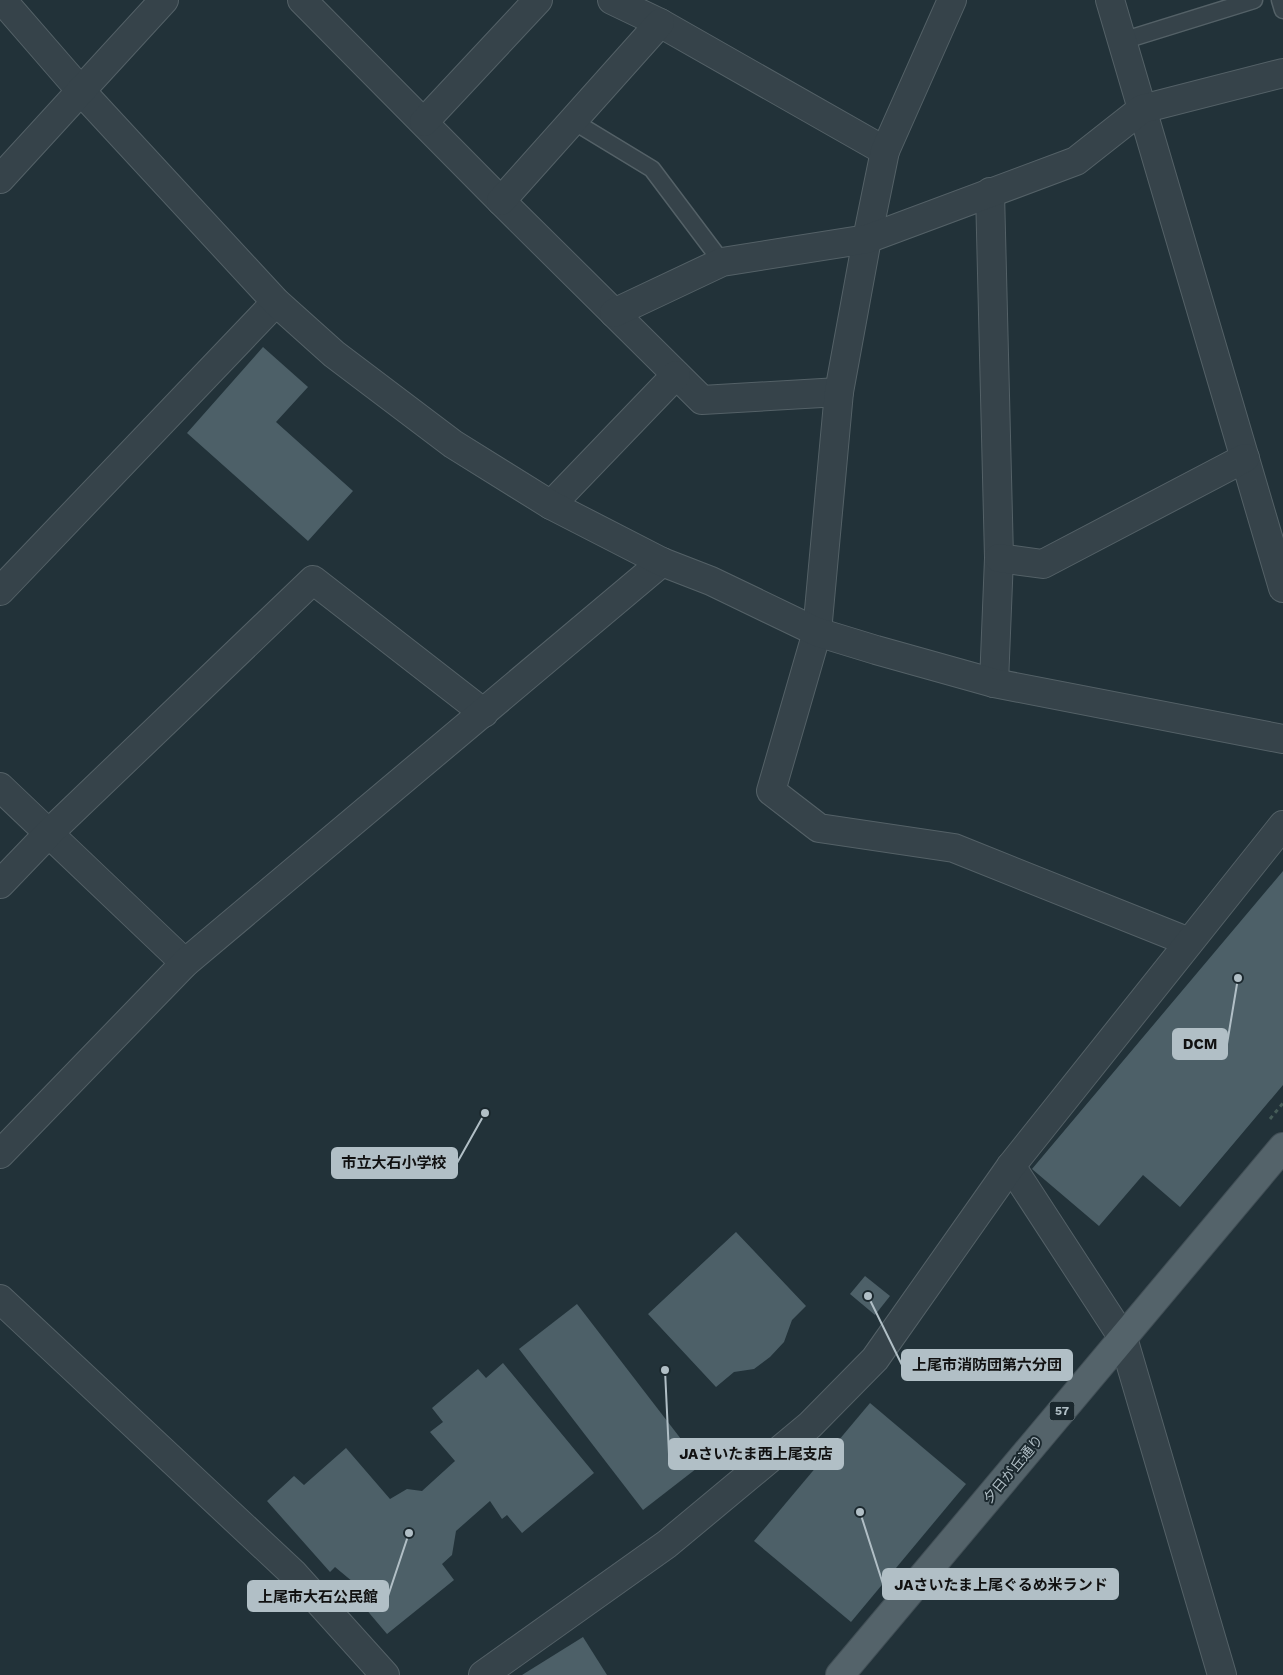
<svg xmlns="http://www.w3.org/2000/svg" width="1283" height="1675" font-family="'Work Sans','Noto Sans JP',sans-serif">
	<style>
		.building { fill: #4d6068 }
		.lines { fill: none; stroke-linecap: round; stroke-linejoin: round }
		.service-casing { stroke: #546167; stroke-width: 19 }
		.minor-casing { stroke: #546167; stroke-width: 30 }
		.tertiary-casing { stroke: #546167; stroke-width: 30 }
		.primary-casing { stroke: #424f56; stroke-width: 30 }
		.path { stroke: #465c58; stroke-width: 3; stroke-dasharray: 4 4; stroke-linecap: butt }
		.service { stroke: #36434a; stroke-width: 16 }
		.minor { stroke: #36434a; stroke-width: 28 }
		.tertiary { stroke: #36434a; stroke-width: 28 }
		.primary { stroke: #54636a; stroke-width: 28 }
		.labels { text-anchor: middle; stroke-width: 4; stroke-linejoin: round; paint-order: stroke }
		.shield { fill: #1b282e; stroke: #849298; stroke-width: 1 }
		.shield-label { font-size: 12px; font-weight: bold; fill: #b1bfc6 }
		.street-label { font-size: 14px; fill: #b1bfc6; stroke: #1b282e }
		.leader { fill: none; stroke: #b1bfc6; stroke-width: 2 }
		.callout-dot { fill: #b1bfc6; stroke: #1b282e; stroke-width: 2 }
		.callout { fill: #b1bfc6; stroke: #b1bfc6; stroke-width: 2 }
		.callout-label { font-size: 15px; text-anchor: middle; font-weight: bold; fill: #111 }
	</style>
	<rect width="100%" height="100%" fill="#223239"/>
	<g class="building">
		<path d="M263,347L308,387L276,422L353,491L308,541L187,433Z"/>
		<path d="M1283,871V1085L1180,1207L1143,1175L1099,1226L1032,1169Z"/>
		<path d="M736,1232L806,1306L792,1320L784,1342L770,1357L754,1369L734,1372L716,1387L648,1314Z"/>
		<path d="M865,1276L890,1296L875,1315L850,1294Z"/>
		<path d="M577,1304L701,1465L643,1510L519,1349Z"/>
		<path d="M503,1363L594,1473L522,1533L507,1515L502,1519L490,1501L456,1531L452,1555L442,1564L454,1580L387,1634L348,1588L353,1582L335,1567L330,1572L267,1501L294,1476L304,1485L346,1448L390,1499L407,1489L422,1491L455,1461L430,1432L443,1422L432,1408L478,1369L486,1378Z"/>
		<path d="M870,1403L966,1484L851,1622L754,1541Z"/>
		<path d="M583,1637L607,1675H522Z"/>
	</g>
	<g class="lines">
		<defs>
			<g id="service">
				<path d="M1280,0L1283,10"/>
				<path d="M1122,41L1254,0"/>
				<path d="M573,121L652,169L722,262"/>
			</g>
			<g id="minor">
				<path d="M302,0L501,201L702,400L839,392"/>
				<path d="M612,0L660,23L885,151"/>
				<path d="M952,0L885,151L867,239L839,392L817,632L771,791L819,828L954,848L1189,942"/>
				<path d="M1110,0L1283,588"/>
				<path d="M424,122L538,0"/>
				<path d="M990,192L999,558L994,683"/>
				<path d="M501,201L660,23"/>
				<path d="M614,313L722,262L867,239L1076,161L1142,109L1283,73"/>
				<path d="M551,505L676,375"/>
				<path d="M999,558L1043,564L1245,458"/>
				<path d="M0,591L276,302"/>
				<path d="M0,787L185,963"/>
				<path d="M0,884L49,833L313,580L484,713"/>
				<path d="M0,1154L185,963L662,562"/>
				<path d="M1011,1166L1123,1338"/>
				<path d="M0,1299L294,1574L385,1675"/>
				<path d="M483,1675L667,1544L810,1425L875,1359L1011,1166L1283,825"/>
			</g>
			<g id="tertiary">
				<path d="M2,0L81,91L276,302L334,354L453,444L551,505L662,562L711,581L817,632L876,650L994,683L1283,739"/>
				<path d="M0,179L164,0"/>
				<path d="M1123,1338L1222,1675"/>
			</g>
			<path id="primary" d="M840,1675L1283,1147"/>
		</defs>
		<use href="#service" class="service-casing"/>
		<use href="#minor" class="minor-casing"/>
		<use href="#tertiary" class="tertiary-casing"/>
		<use href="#primary" class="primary-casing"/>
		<path class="path" d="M1270,1119L1283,1103"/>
		<use href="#service" class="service"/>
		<use href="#minor" class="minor"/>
		<use href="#tertiary" class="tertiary"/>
		<use href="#primary" class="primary"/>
	</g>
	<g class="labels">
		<rect class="shield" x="1049.5" y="1401.5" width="25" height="19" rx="4"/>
		<g class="shield-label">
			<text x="1062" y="1415">57</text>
		</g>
		<g class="street-label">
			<text transform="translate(1013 1469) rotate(-50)" y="5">夕日が丘通り</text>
		</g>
	</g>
	<path class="leader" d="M1238 978L1227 1044M485 1113L457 1163M868 1296L902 1365M665 1370L669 1454M860 1512L883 1584M409 1533L388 1596"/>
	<g class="callout-dot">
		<circle cx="1238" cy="978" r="5"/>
		<circle cx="485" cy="1113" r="5"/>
		<circle cx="868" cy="1296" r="5"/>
		<circle cx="665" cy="1370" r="5"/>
		<circle cx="860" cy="1512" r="5"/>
		<circle cx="409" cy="1533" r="5"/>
	</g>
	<g class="callout">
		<rect x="1173" y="1029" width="54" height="30" rx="5"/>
		<rect x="332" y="1148" width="125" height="30" rx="5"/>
		<rect x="902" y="1350" width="170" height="30" rx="5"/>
		<rect x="669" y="1439" width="174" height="30" rx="5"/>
		<rect x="883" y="1569" width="235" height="30" rx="5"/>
		<rect x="248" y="1581" width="140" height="30" rx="5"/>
	</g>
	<g class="callout-label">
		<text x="1200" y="1049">DCM</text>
		<text x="394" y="1168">市立大石小学校</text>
		<text x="987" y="1370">上尾市消防団第六分団</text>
		<text x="756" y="1459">JAさいたま西上尾支店</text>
		<text x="1001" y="1590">JAさいたま上尾ぐるめ米ランド</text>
		<text x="318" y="1602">上尾市大石公民館</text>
	</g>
</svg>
